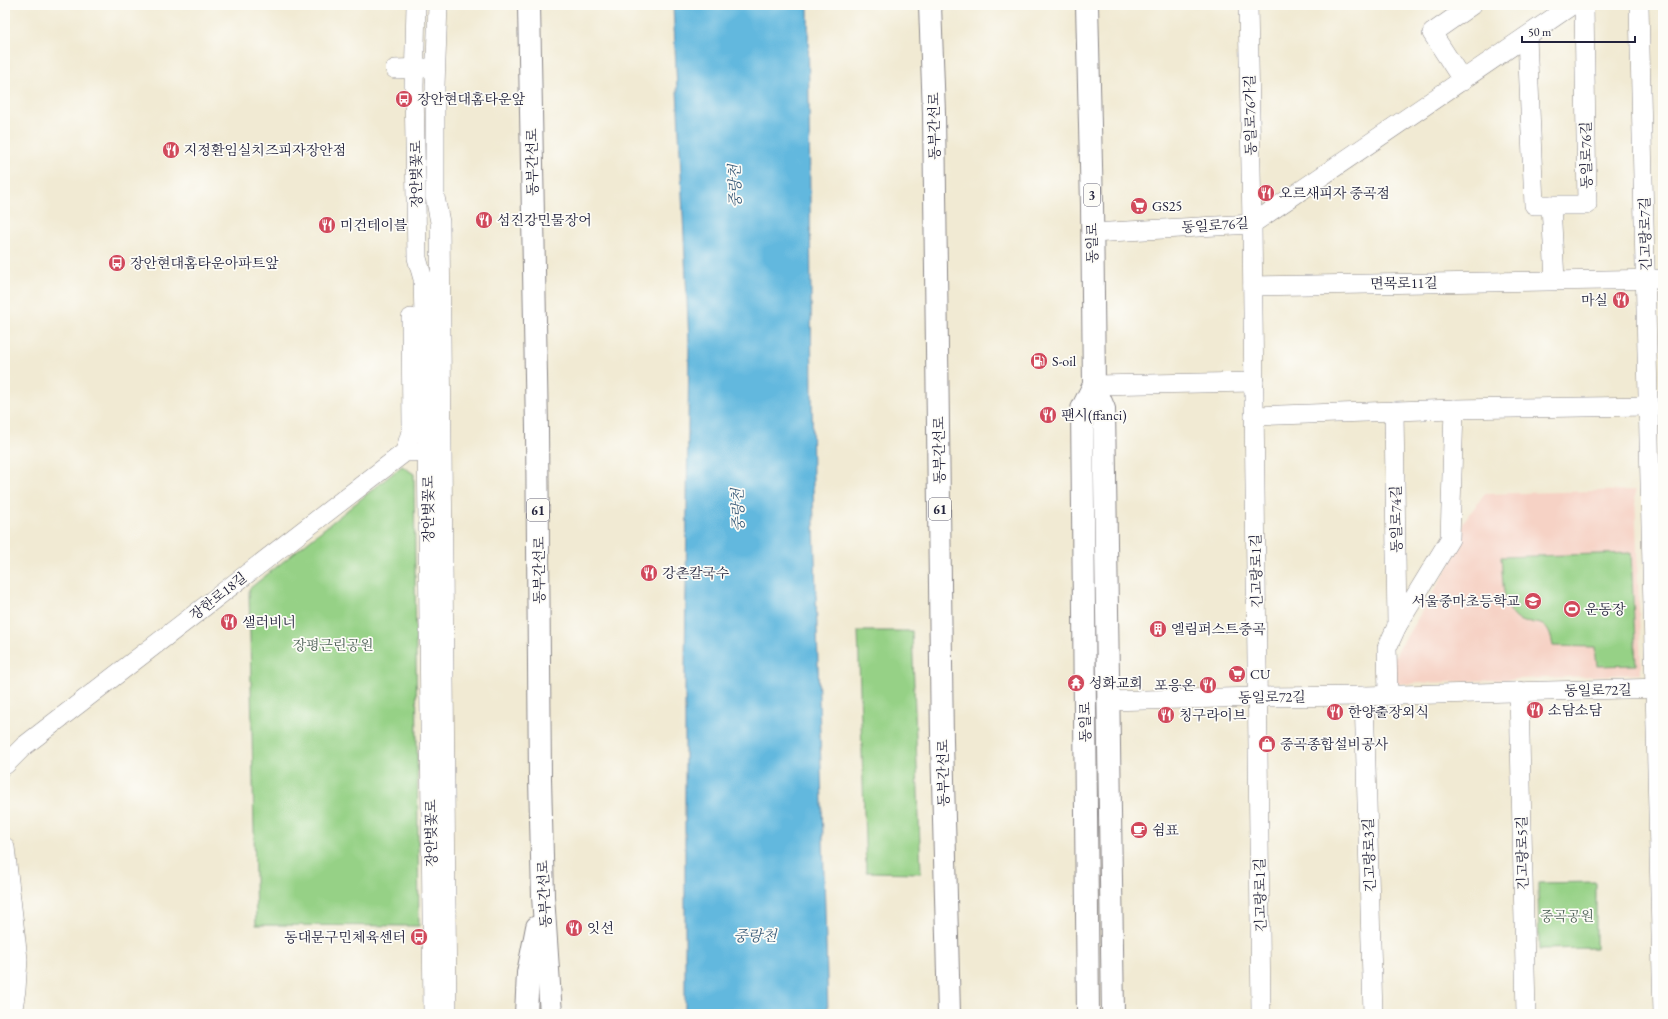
<svg xmlns="http://www.w3.org/2000/svg" width="1668" height="1019" font-family="'EB Garamond','Noto Serif KR',serif">
	<style>
		.built { fill: #f6d2c5 }
		.green { fill: #96d186; stroke: #5c7a60 }
		.water { fill: #62b8de; stroke: #426d8c }
		.lines { fill: none; stroke-linecap: round; stroke-linejoin: round }
		.minor-casing { stroke: #8a8687; stroke-width: 20 }
		.major-casing { stroke: #8a8687; stroke-width: 24 }
		.highway-casing { stroke: #8a8687; stroke-width: 24 }
		.minor { stroke: #fff; stroke-width: 19 }
		.major { stroke: #fff; stroke-width: 22 }
		.highway { stroke: #fff; stroke-width: 22 }
		.labels { text-anchor: middle; stroke-width: 3.5; stroke-linejoin: round; paint-order: stroke }
		.shield { fill: #fdfcf7; stroke: #646373; stroke-width: 1 }
		.shield-label { font-size: 13px; font-weight: bold; fill: #22223b }
		.poi-label { font-size: 14px; fill: #22223b; stroke: #fdfcf7; text-anchor: start }
		.street-label { font-size: 14px; fill: #22223b; stroke: #fdfcf7 }
		.park-label { font-size: 14px; fill: #4b5f55; stroke: #fdfcf7 }
		.water-label { font-size: 15px; font-style: italic; fill: #3c5e7c; stroke: #fdfcf7 }
	</style>
	<rect width="100%" height="100%" fill="#fdfcf7"/>
	<filter id="ink" filterUnits="userSpaceOnUse"><feTurbulence type="fractalNoise" baseFrequency=".025" numOctaves="2"/><feDisplacementMap in="SourceGraphic" scale="8" xChannelSelector="R" yChannelSelector="G"/><feConvolveMatrix kernelMatrix="1 2 1 2 8 2 1 2 1" color-interpolation-filters="sRGB"/></filter>
	<filter id="wash" filterUnits="userSpaceOnUse"><feTurbulence type="fractalNoise" baseFrequency=".012" numOctaves="4" result="noise"/><feDisplacementMap in="SourceGraphic" scale="16" xChannelSelector="R" yChannelSelector="G"/><feGaussianBlur stdDeviation="0.9" result="paint"/><feColorMatrix in="noise" values="0 0 0 0 0 0 0 0 0 0 0 0 0 0 0 0 0 1.4 0 .05"/><feComposite in="paint" operator="in"/></filter>
	<g filter="url(#wash)">
		<rect width="100%" height="100%" fill="#f1ead3"/>
		<path class="built" d="M1635,490L1641,674L1396,684L1393,659L1463,543V522L1485,494Z"/>
		<g class="green">
			<path d="M402,466L414,474L419,926L256,925L249,589Z"/>
			<path d="M1631,553L1636,665L1597,666L1595,647L1553,646C1547,610 1529,631 1515,617C1501,602 1503,576 1501,557Z"/>
			<path d="M858,631H912L921,873L866,872Z"/>
			<path d="M1596,882V948L1539,949L1538,883Z"/>
		</g>
		<path class="water" d="M673,5H808L813,488L828,1014H685V670L689,342Z"/>
	</g>
	<g filter="url(#ink)">
		<g class="lines">
			<defs>
				<g id="minor">
					<path d="M416,5L414,86L417,258L423,279L427,428L433,1014"/>
					<path d="M438,5L435,86V197L440,222L447,1014"/>
					<path d="M1248,5L1252,224L1261,1014"/>
					<path d="M1639,5C1648,341 1653,678 1663,1014"/>
					<path d="M1527,37L1534,205H1587L1584,5"/>
					<path d="M395,69L426,68"/>
					<path d="M1463,81L1432,33L1472,5"/>
					<path d="M1551,205L1555,280"/>
					<path d="M1092,233L1252,224L1572,5"/>
					<path d="M1253,286L1663,279"/>
					<path d="M1094,385L1254,382"/>
					<path d="M1394,411L1397,626"/>
					<path d="M1254,416L1454,409L1649,406"/>
					<path d="M405,452L412,428L411,318"/>
					<path d="M1519,691L1526,1014"/>
					<path d="M1388,694L1387,648L1397,626L1450,539L1454,409"/>
					<path d="M1364,696L1373,1014"/>
					<path d="M1108,701L1257,697L1364,696L1663,688"/>
					<path d="M5,765L24,746L405,452L440,451"/>
					<path d="M5,847L18,959L16,990L12,1014"/>
				</g>
				<g id="major">
					<path d="M1087,5L1092,205L1094,385L1104,409L1113,1014"/>
					<path d="M1088,1014L1082,409L1094,385"/>
				</g>
				<g id="highway">
					<path d="M529,5L537,429L540,779L543,896L551,1014"/>
					<path d="M930,5L934,113L942,741L949,1014"/>
					<path d="M526,1014L528,973L537,927"/>
				</g>
			</defs>
			<use href="#minor" class="minor-casing"/>
			<use href="#major" class="major-casing"/>
			<use href="#highway" class="highway-casing"/>
			<use href="#minor" class="minor"/>
			<use href="#major" class="major"/>
			<use href="#highway" class="highway"/>
		</g>
	</g>
	<defs>
		<symbol id="bus-disc" viewBox="-11 -11 22 22"><circle r="9.5" fill="#d1495b" stroke="#fdfcf7"/><path d="M-5-6H5V4H4V6H2V4H-2V6H-4V4H-5ZM-3.5-4V0h7V-4ZM-3.5 1.2v1.5H-2V1.2ZM2 1.2v1.5H3.5V1.2Z" fill="#fff"/></symbol>
		<symbol id="restaurant-disc" viewBox="-11 -11 22 22"><circle r="9.5" fill="#d1495b" stroke="#fdfcf7"/><path d="M-5-6h1v4h1v-4h1v4h1v-4h1v5L-1.5 .5V6h-2V.5L-5-1ZM5-6V6H3V1.5H1.5Q1.5-4 5-6Z" fill="#fff"/></symbol>
		<symbol id="supermarket-disc" viewBox="-11 -11 22 22"><circle r="9.5" fill="#d1495b" stroke="#fdfcf7"/><path d="M-6-5.5h2.5l.6 2H6L4.5 2H-2.5L-4.4-4H-6ZM-1.5 3.2a1.3 1.3 0 1 0 .1 0ZM3 3.2a1.3 1.3 0 1 0 .1 0Z" fill="#fff"/></symbol>
		<symbol id="fuel-disc" viewBox="-11 -11 22 22"><circle r="9.5" fill="#d1495b" stroke="#fdfcf7"/><path d="M-5.5-6h7V0h2V4h1.3V-2.5L3-4.5l.8-.8L6-3V5H2.5V1h-1V6h-7ZM-4.2-4.7v3.2H.2V-4.7Z" fill="#fff"/></symbol>
		<symbol id="school-disc" viewBox="-11 -11 22 22"><circle r="9.5" fill="#d1495b" stroke="#fdfcf7"/><path d="M0-5L7-2L0 1L-7-2ZM-4 1L0 2.5L4 1V4Q0 6-4 4Z" fill="#fff"/></symbol>
		<symbol id="stadium-disc" viewBox="-11 -11 22 22"><circle r="9.5" fill="#d1495b" stroke="#fdfcf7"/><path d="M0-5a6.5 5 0 1 0 0 10a6.5 5 0 1 0 0-10ZM-3.5-1.8h7v3.6h-7Z" fill="#fff"/></symbol>
		<symbol id="building-disc" viewBox="-11 -11 22 22"><circle r="9.5" fill="#d1495b" stroke="#fdfcf7"/><path d="M-4-6H4V6H1V3H-1V6H-4ZM-2.5-4.3h1.7v1.8h-1.7ZM.8-4.3h1.7v1.8H.8ZM-2.5-1h1.7V.8h-1.7ZM.8-1h1.7V.8H.8Z" fill="#fff"/></symbol>
		<symbol id="temple-disc" viewBox="-11 -11 22 22"><circle r="9.5" fill="#d1495b" stroke="#fdfcf7"/><path d="M0-6L5-2H3V0L6.5 2.5H4V6H1.5V3h-3V6H-4V2.5H-6.5L-3 0V-2H-5Z" fill="#fff"/></symbol>
		<symbol id="shop-disc" viewBox="-11 -11 22 22"><circle r="9.5" fill="#d1495b" stroke="#fdfcf7"/><path d="M-5-2.5h2.3a2.7 3.5 0 0 1 5.4 0H5L5.5 6h-11ZM-1.5-2.5h3a1.5 2.3 0 0 0-3 0Z" fill="#fff"/></symbol>
		<symbol id="cafe-disc" viewBox="-11 -11 22 22"><circle r="9.5" fill="#d1495b" stroke="#fdfcf7"/><path d="M-5.5-4.5H6V0H3Q3 3.5 0 3.5H-2.5Q-5.5 3.5-5.5 0ZM3-3.2v2h1.7v-2ZM-6 4.5H4V6H-6Z" fill="#fff"/></symbol>
	</defs>
	<g fill-rule="evenodd">
		<use href="#bus-disc" x="394" y="89" width="20" height="20"/>
		<use href="#restaurant-disc" x="161" y="140" width="20" height="20"/>
		<use href="#restaurant-disc" x="1256" y="183" width="20" height="20"/>
		<use href="#supermarket-disc" x="1129" y="196" width="20" height="20"/>
		<use href="#restaurant-disc" x="474" y="210" width="20" height="20"/>
		<use href="#restaurant-disc" x="317" y="215" width="20" height="20"/>
		<use href="#bus-disc" x="107" y="253" width="20" height="20"/>
		<use href="#restaurant-disc" x="1611" y="290" width="20" height="20"/>
		<use href="#fuel-disc" x="1029" y="351" width="20" height="20"/>
		<use href="#restaurant-disc" x="1038" y="405" width="20" height="20"/>
		<use href="#restaurant-disc" x="639" y="563" width="20" height="20"/>
		<use href="#school-disc" x="1523" y="591" width="20" height="20"/>
		<use href="#stadium-disc" x="1562" y="599" width="20" height="20"/>
		<use href="#restaurant-disc" x="219" y="612" width="20" height="20"/>
		<use href="#building-disc" x="1148" y="619" width="20" height="20"/>
		<use href="#supermarket-disc" x="1227" y="664" width="20" height="20"/>
		<use href="#temple-disc" x="1066" y="673" width="20" height="20"/>
		<use href="#restaurant-disc" x="1198" y="675" width="20" height="20"/>
		<use href="#restaurant-disc" x="1525" y="700" width="20" height="20"/>
		<use href="#restaurant-disc" x="1325" y="702" width="20" height="20"/>
		<use href="#restaurant-disc" x="1156" y="705" width="20" height="20"/>
		<use href="#shop-disc" x="1257" y="734" width="20" height="20"/>
		<use href="#cafe-disc" x="1129" y="820" width="20" height="20"/>
		<use href="#restaurant-disc" x="564" y="918" width="20" height="20"/>
		<use href="#bus-disc" x="409" y="927" width="20" height="20"/>
	</g>
	<g class="labels">
		<g class="shield">
			<rect x="1084" y="184" width="16" height="22" rx="3"/>
			<rect x="929" y="498" width="22" height="22" rx="3"/>
			<rect x="527" y="499" width="22" height="22" rx="3"/>
		</g>
		<g class="shield-label">
			<text x="1092" y="200">3</text>
			<text x="940" y="514">61</text>
			<text x="538" y="515">61</text>
		</g>
		<g class="poi-label">
			<text x="417" y="104">장안현대홈타운앞</text>
			<text x="184" y="155">지정환임실치즈피자장안점</text>
			<text x="1279" y="198">오르새피자 중곡점</text>
			<text x="1152" y="211">GS25</text>
			<text x="497" y="225">섬진강민물장어</text>
			<text x="340" y="230">미건테이블</text>
			<text x="130" y="268">장안현대홈타운아파트앞</text>
			<text x="1608" y="305" text-anchor="end">마실</text>
			<text x="1052" y="366">S-oil</text>
			<text x="1061" y="420">팬시(ffanci)</text>
			<text x="662" y="578">강촌칼국수</text>
			<text x="1520" y="606" text-anchor="end">서울중마초등학교</text>
			<text x="1585" y="614">운동장</text>
			<text x="242" y="627">샐러비너</text>
			<text x="1171" y="634">엘림퍼스트중곡</text>
			<text x="1250" y="679">CU</text>
			<text x="1089" y="688">성화교회</text>
			<text x="1195" y="690" text-anchor="end">포응온</text>
			<text x="1548" y="715">소담소담</text>
			<text x="1348" y="717">한양출장외식</text>
			<text x="1179" y="720">칭구라이브</text>
			<text x="1280" y="749">중곡종합설비공사</text>
			<text x="1152" y="835">쉼표</text>
			<text x="587" y="933">잇선</text>
			<text x="406" y="942" text-anchor="end">동대문구민체육센터</text>
		</g>
		<g class="street-label">
			<text transform="translate(1250 115) rotate(-91)" y="5">동일로76가길</text>
			<text transform="translate(934 126) rotate(-91)" y="5">동부간선로</text>
			<text transform="translate(1586 155) rotate(-91)" y="5">동일로76길</text>
			<text transform="translate(532 162) rotate(-91)" y="5">동부간선로</text>
			<text transform="translate(416 174) rotate(-91)" y="5">장안벚꽃로</text>
			<text transform="translate(1215 225) rotate(-4)" y="5">동일로76길</text>
			<text transform="translate(1645 234) rotate(-91)" y="5">긴고랑로7길</text>
			<text transform="translate(1092 243) rotate(-91)" y="5">동일로</text>
			<text transform="translate(1404 283) rotate(-1)" y="5">면목로11길</text>
			<text transform="translate(939 450) rotate(-91)" y="5">동부간선로</text>
			<text transform="translate(428 509) rotate(-90)" y="5">장안벚꽃로</text>
			<text transform="translate(1396 519) rotate(-91)" y="5">동일로74길</text>
			<text transform="translate(539 570) rotate(-90)" y="5">동부간선로</text>
			<text transform="translate(1256 571) rotate(-91)" y="5">긴고랑로1길</text>
			<text transform="translate(218 596) rotate(-38)" y="5">장한로18길</text>
			<text transform="translate(1598 690) rotate(-1)" y="5">동일로72길</text>
			<text transform="translate(1272 697) rotate(-1)" y="5">동일로72길</text>
			<text transform="translate(1085 722) rotate(-91)" y="5">동일로</text>
			<text transform="translate(943 773) rotate(-91)" y="5">동부간선로</text>
			<text transform="translate(431 833) rotate(-91)" y="5">장안벚꽃로</text>
			<text transform="translate(1522 853) rotate(-91)" y="5">긴고랑로5길</text>
			<text transform="translate(1369 855) rotate(-92)" y="5">긴고랑로3길</text>
			<text transform="translate(544 894) rotate(-93)" y="5">동부간선로</text>
			<text transform="translate(1260 895) rotate(-91)" y="5">긴고랑로1길</text>
		</g>
		<g class="park-label">
			<text x="333" y="650">장평근린공원</text>
			<text x="1567" y="921">중곡공원</text>
		</g>
		<g class="water-label">
			<text transform="translate(735 186) rotate(-91)" y="5">중랑천</text>
			<text transform="translate(738 510) rotate(-91)" y="5">중랑천</text>
			<text x="755" y="941">중랑천</text>
		</g>
	</g>
	<rect width="1668" height="1019" fill="none" stroke="#fdfcf7" stroke-width="20"/>
	<path d="M1522 36v6h113v-6" fill="none" stroke="#22223b" stroke-width="2"/>
	<text x="1528" y="36" font-size="12" fill="#22223b" stroke="#fdfcf7" stroke-width="3" paint-order="stroke">50 m</text>
</svg>
